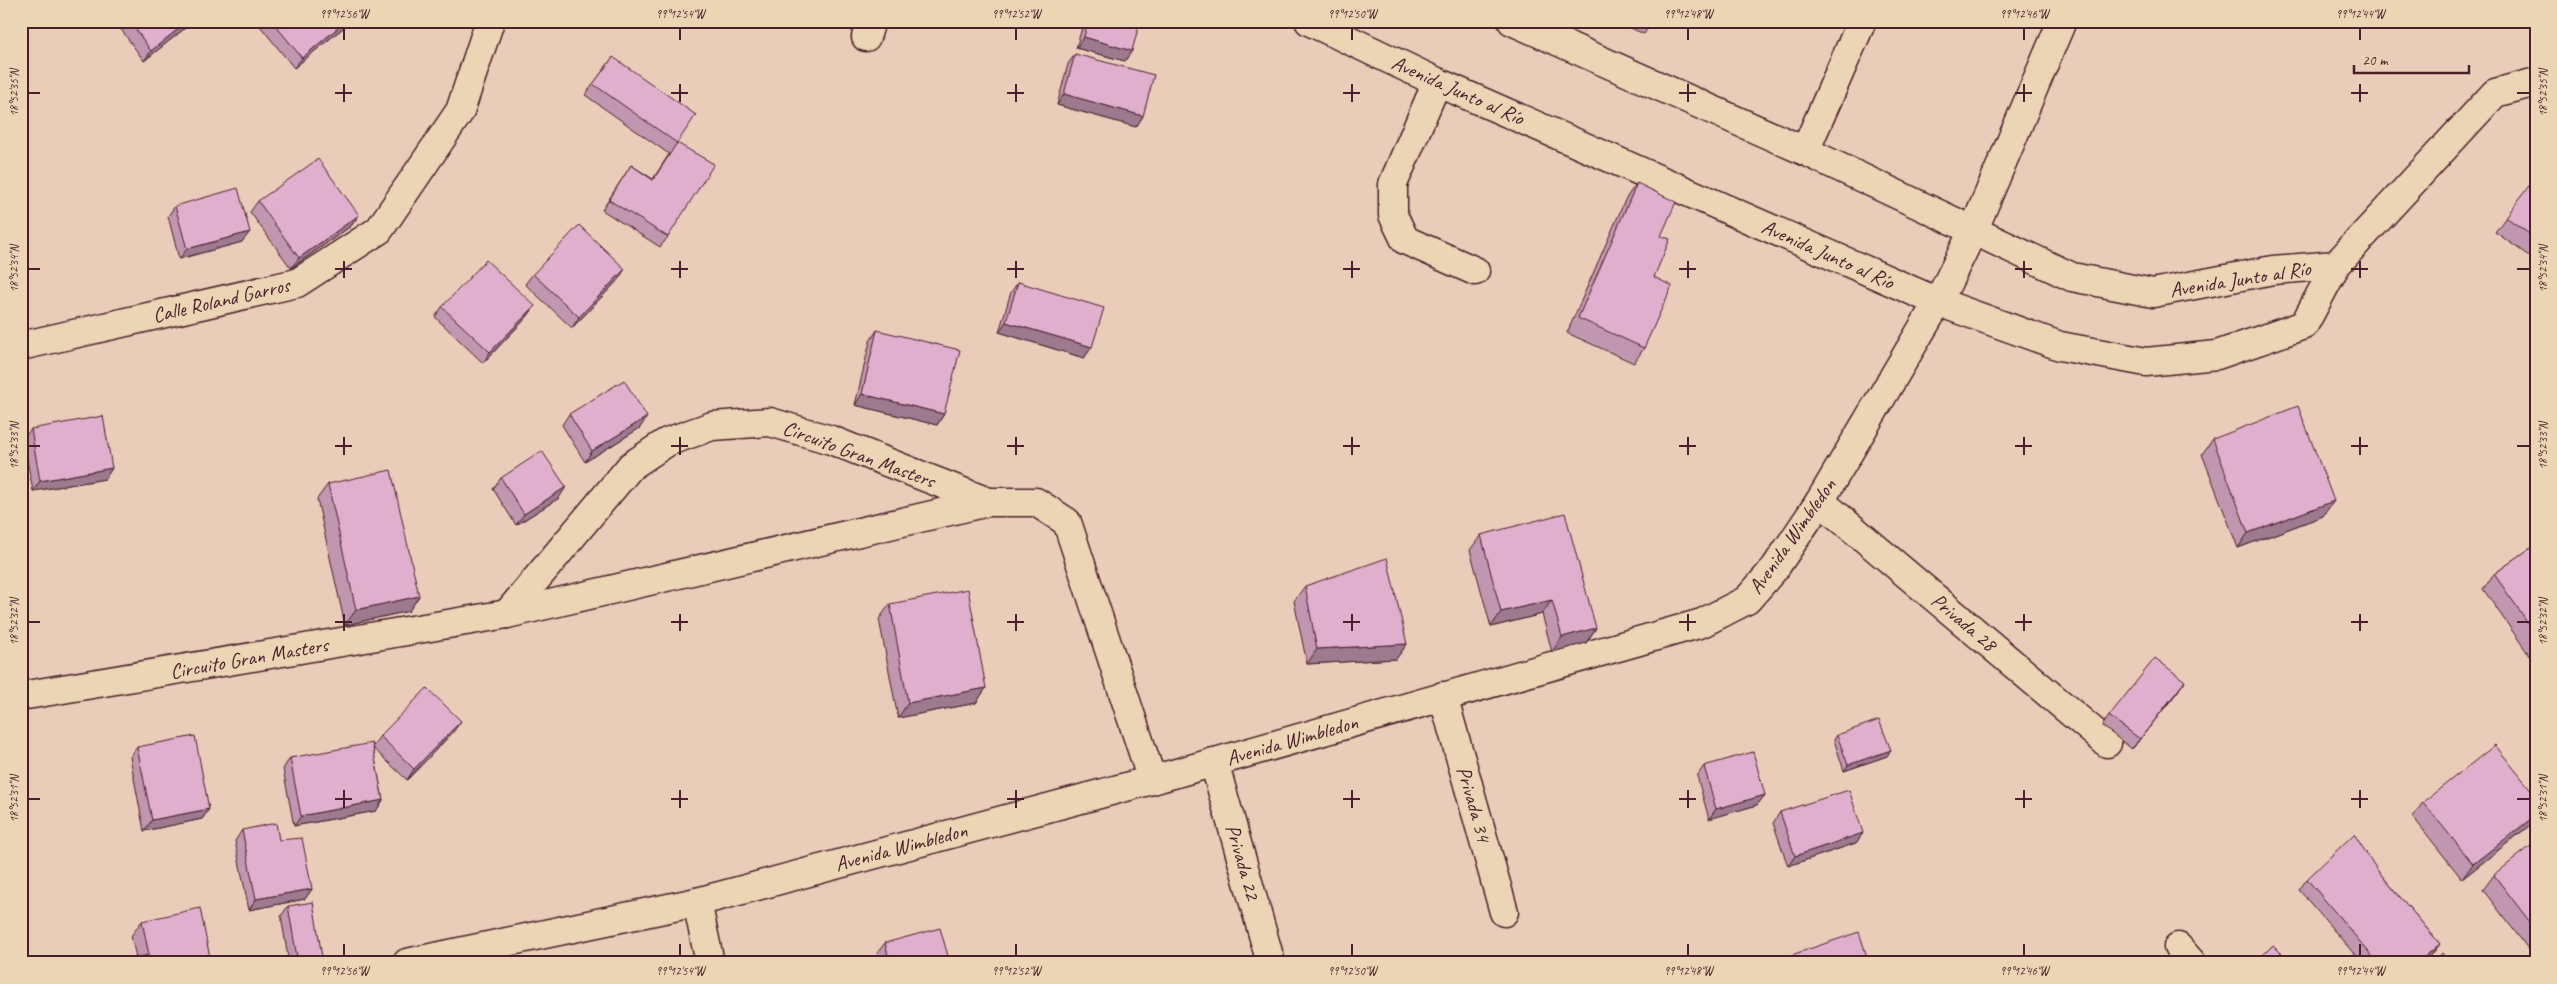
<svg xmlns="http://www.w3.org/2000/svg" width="2557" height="984" font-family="Caveat,sans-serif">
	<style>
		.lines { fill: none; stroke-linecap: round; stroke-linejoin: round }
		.street-casing { stroke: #4a1f2b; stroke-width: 31 }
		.street { stroke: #ebd5b4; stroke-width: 28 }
		.wall { fill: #c196b0; stroke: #4a1f2b }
		.shaded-wall { fill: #9d7a90; stroke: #4a1f2b }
		.building { fill: #e0afcd; stroke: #4a1f2b }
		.ticks { fill: none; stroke: #4a1f2b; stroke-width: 2 }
		.labels { text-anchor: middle; stroke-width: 4; stroke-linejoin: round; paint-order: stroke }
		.street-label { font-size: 21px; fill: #4a1f2b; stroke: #ebd5b4 }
		.neatline { fill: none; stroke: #4a1f2b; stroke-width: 2 }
		.ticks-label { font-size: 12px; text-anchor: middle; fill: #4a1f2b }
	</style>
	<rect width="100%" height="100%" fill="#e9cdb9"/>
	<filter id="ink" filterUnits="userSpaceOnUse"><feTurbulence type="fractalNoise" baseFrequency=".02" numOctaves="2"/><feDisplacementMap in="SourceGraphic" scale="10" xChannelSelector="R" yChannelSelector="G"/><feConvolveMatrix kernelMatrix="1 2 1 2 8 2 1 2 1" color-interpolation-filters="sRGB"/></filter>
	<g filter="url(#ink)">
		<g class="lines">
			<defs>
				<g id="street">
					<path d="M1309,21L1437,82L1938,302L2060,346L2146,362L2217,355L2304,325L2336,265L2495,93L2536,82"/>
					<path d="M1512,21L1805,151L2072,277L2153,293L2273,270L2336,265"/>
					<path d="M866,37L871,21"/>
					<path d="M1437,82L1393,184V215L1405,240L1475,271"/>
					<path d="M1805,151L1862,21"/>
					<path d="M21,346L297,283L379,230L460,111L490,21"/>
					<path d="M1820,501L2107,743"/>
					<path d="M507,614L631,466L667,442L712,426L770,422L831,440L988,502"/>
					<path d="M21,696L507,614L988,502H1036L1067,522L1152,780"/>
					<path d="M1443,696L1504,912"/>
					<path d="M1214,762L1271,963"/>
					<path d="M697,902L710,963"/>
					<path d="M2178,947L2192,963"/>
					<path d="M407,963L697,902L1152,780L1702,623L1747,600L1775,568L1820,501L1938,302L1974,229L2062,21"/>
				</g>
			</defs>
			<use href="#street" class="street-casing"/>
			<use href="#street" class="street"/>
		</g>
		<g class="wall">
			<path d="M115,21H194L144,61Z"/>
			<path d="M256,21H350L348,24L294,68Z"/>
			<path d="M1084,21H1140L1125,61L1076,48Z"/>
			<path d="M1615,21H1652L1644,34Z"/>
			<path d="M1075,54L1143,116L1136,127L1057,105L1068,64Z"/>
			<path d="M613,57L677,143L668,237L660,247L602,210L631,165L653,179L669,154L585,95Z"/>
			<path d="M1637,183L1661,236L1654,277L1644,348L1634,363L1567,333L1626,198Z"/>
			<path d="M2536,186V261L2495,232L2506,217Z"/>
			<path d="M258,201L359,215L351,226L291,268L250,212Z"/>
			<path d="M175,206L242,242L179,259L168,216Z"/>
			<path d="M533,274L618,280L572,328L525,284Z"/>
			<path d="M1018,282L1092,347L1084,358L999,332L1011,292Z"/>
			<path d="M535,306L527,317L483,363L435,317L442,307Z"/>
			<path d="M877,330L944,414L937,425L855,405L870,341Z"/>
			<path d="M569,414L640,428L585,462L562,425Z"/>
			<path d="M31,429L112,468L105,479L33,491L23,439Z"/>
			<path d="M2213,439L2323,516L2238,548L2202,454Z"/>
			<path d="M501,478L559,498L516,525L493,489Z"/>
			<path d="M328,484L419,596L409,611L345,625L317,499Z"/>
			<path d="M1481,535L1596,628L1586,643L1552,652L1542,614L1491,627L1470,550Z"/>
			<path d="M2536,544V661L2534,662L2483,589L2494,574Z"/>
			<path d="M1305,586L1407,644L1396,659L1307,664L1294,601Z"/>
			<path d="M890,604L986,688L976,703L898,718L879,619Z"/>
			<path d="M2178,691L2132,749L2102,726L2109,716Z"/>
			<path d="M454,731L407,780L373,748L383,800L376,811L294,826L283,769L290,758L373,746L380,736Z"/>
			<path d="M1837,735L1891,750L1887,756L1844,771L1834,740Z"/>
			<path d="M137,747L209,809L202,819L144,831L130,757Z"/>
			<path d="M1704,766L1765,795L1757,805L1709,819L1697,776Z"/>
			<path d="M2536,796V820L2534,822L2462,879L2413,817L2423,802Z"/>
			<path d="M1780,812L1863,833L1856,843L1788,866L1773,823Z"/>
			<path d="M242,830L279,840L312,889L305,899L249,910L235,841Z"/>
			<path d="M2536,850V959L2483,890L2494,875Z"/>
			<path d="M2378,871L2440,944L2432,954L2422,963H2362L2299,890L2307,879Z"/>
			<path d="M288,906L323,963H289L281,916Z"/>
			<path d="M142,921L211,963H105L136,957L131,936Z"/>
			<path d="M885,943L950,963H880L877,953Z"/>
		</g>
		<g class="shaded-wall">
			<path d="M188,21H194L144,61L151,51Z"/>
			<path d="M346,21H350L348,24L294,68L302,58Z"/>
			<path d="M1084,37L1132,51L1125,61L1076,48Z"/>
			<path d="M1064,94L1143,116L1136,127L1057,105Z"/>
			<path d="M359,215L351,226L291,268L299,258Z"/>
			<path d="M250,232L242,242L179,259L187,249Z"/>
			<path d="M625,269L618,280L572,328L579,317Z"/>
			<path d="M535,306L527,317L483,363L490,352Z"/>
			<path d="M1006,322L1092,347L1084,358L999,332Z"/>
			<path d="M862,394L944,414L937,425L855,405Z"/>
			<path d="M647,417L640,428L585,462L592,451Z"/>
			<path d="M112,468L105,479L33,491L40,481Z"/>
			<path d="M566,487L559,498L516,525L524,514Z"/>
			<path d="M2334,501L2323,516L2238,548L2248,533Z"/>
			<path d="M419,596L409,611L345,625L356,610Z"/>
			<path d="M1552,600L1542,614L1491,627L1501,612Z"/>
			<path d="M1596,628L1586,643L1552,652L1562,637Z"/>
			<path d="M1407,644L1396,659L1307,664L1317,649Z"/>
			<path d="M2185,681L2178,691L2132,749L2140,739Z"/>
			<path d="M986,688L976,703L898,718L908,703Z"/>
			<path d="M461,721L454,731L407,780L414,769Z"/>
			<path d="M1891,750L1887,756L1844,771L1848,765Z"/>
			<path d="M1765,795L1757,805L1709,819L1716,809Z"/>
			<path d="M383,800L376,811L294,826L301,816Z"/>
			<path d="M209,809L202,819L144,831L152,820Z"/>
			<path d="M2536,815V820L2534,822L2462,879L2473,864Z"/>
			<path d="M1863,833L1856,843L1788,866L1795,856Z"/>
			<path d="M312,889L305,899L249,910L256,899Z"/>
			<path d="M2440,944L2432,954L2422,963H2417Z"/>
		</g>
		<g class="building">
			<path d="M130,21H188L151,51Z"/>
			<path d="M272,21H346L302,58Z"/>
			<path d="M1088,21H1140L1132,51L1084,37Z"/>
			<path d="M1645,21H1652L1651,24Z"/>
			<path d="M1075,54L1154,75L1143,116L1064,94Z"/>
			<path d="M613,57L696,115L677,143L593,84Z"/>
			<path d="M677,143L714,164L668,237L609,200L631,165L653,180Z"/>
			<path d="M318,159L359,215L299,258L258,201Z"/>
			<path d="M1637,183L1676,202L1661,236L1670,239L1654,277L1672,286L1644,348L1578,318Z"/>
			<path d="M2531,183L2536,186V239L2506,217Z"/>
			<path d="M238,188L250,232L187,249L175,206Z"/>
			<path d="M579,225L625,269L579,317L533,274Z"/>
			<path d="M486,260L535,306L490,352L442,307Z"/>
			<path d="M1018,282L1104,308L1092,347L1006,322Z"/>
			<path d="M877,330L960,350L944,414L862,394Z"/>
			<path d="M624,380L647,417L592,451L569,414Z"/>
			<path d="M2298,406L2334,501L2248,533L2213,439Z"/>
			<path d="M103,416L112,468L40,481L31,429Z"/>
			<path d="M542,451L566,487L524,514L501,478Z"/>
			<path d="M391,470L419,596L356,610L328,484Z"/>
			<path d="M1565,513L1596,628L1562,637L1552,600L1501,612L1481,535Z"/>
			<path d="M2536,544V634L2494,574Z"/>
			<path d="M1387,558L1407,644L1317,649L1305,586Z"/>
			<path d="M968,589L986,688L908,703L890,604Z"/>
			<path d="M2155,658L2185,681L2140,739L2109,716Z"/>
			<path d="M427,688L461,721L414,769L380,736Z"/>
			<path d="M1879,720L1891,750L1848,765L1837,735Z"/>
			<path d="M195,736L209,809L152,820L137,747Z"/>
			<path d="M372,743L383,800L301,816L290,758Z"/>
			<path d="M2495,745L2536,796V815L2473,864L2423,802Z"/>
			<path d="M1753,752L1765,795L1716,809L1704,766Z"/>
			<path d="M1849,790L1863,833L1795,856L1780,812Z"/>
			<path d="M276,823L279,840L302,838L312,889L256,899L242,830Z"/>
			<path d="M2354,834L2378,871L2440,944L2417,963H2378L2307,879Z"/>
			<path d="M2532,845L2536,850V930L2494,875Z"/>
			<path d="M313,902L323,963H298L288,906Z"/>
			<path d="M200,908L211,963H106L149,955L142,921Z"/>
			<path d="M940,928L950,963H890L885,943Z"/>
			<path d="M1859,932L1869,963H1768Z"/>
			<path d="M2273,945L2291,963H2255Z"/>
			<path d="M2443,953L2452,963H2431Z"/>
		</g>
	</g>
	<path class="ticks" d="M344,28V40M680,28V40M1016,28V40M1352,28V40M1688,28V40M2024,28V40M2360,28V40M344,84V102M680,84V102M1016,84V102M1352,84V102M1688,84V102M2024,84V102M2360,84V102M28,93H40M335,93H352M671,93H688M1007,93H1024M1343,93H1360M1679,93H1696M2015,93H2032M2351,93H2368M2517,93H2530M344,261V278M680,261V278M1016,261V278M1352,261V278M1688,261V278M2024,261V278M2360,261V278M28,269H40M335,269H352M671,269H688M1007,269H1024M1343,269H1360M1679,269H1696M2015,269H2032M2351,269H2368M2517,269H2530M344,437V455M680,437V455M1016,437V455M1352,437V455M1688,437V455M2024,437V455M2360,437V455M28,446H40M335,446H352M671,446H688M1007,446H1024M1343,446H1360M1679,446H1696M2015,446H2032M2351,446H2368M2517,446H2530M344,614V631M680,614V631M1016,614V631M1352,614V631M1688,614V631M2024,614V631M2360,614V631M28,622H40M335,622H352M671,622H688M1007,622H1024M1343,622H1360M1679,622H1696M2015,622H2032M2351,622H2368M2517,622H2530M344,790V808M680,790V808M1016,790V808M1352,790V808M1688,790V808M2024,790V808M2360,790V808M28,799H40M335,799H352M671,799H688M1007,799H1024M1343,799H1360M1679,799H1696M2015,799H2032M2351,799H2368M2517,799H2530M344,944V956M680,944V956M1016,944V956M1352,944V956M1688,944V956M2024,944V956M2360,944V956"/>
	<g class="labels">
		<g class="street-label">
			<text transform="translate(1458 90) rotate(24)" y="7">Avenida Junto al Río</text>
			<text transform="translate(1828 254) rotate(24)" y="7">Avenida Junto al Río</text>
			<text transform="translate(2240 279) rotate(-9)" y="7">Avenida Junto al Río</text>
			<text transform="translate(221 300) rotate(-13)" y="7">Calle Roland Garros</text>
			<text transform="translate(859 454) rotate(20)" y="7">Circuito Gran Masters</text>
			<text transform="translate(1792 536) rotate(-55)" y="7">Avenida Wimbledon</text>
			<text transform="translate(1964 622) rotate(40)" y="7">Privada 28</text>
			<text transform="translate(249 658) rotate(-10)" y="7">Circuito Gran Masters</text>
			<text transform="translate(1292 740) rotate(-16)" y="7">Avenida Wimbledon</text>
			<text transform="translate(1474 804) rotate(74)" y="7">Privada 34</text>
			<text transform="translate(901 847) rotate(-15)" y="7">Avenida Wimbledon</text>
			<text transform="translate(1243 862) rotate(74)" y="7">Privada 22</text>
		</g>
	</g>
	<rect width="2557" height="984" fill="none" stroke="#ebd5b4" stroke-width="55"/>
	<path d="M2354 65v8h115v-8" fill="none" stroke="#4a1f2b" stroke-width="2.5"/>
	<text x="2362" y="65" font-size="15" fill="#4a1f2b" stroke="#ebd5b4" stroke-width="4" paint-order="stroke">20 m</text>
	<rect x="28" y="28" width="2502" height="928" class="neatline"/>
	<g class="ticks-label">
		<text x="344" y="18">99°12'56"W</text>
		<text x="680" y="18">99°12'54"W</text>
		<text x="1016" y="18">99°12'52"W</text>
		<text x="1352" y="18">99°12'50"W</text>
		<text x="1688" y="18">99°12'48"W</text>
		<text x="2024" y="18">99°12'46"W</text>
		<text x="2360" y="18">99°12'44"W</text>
		<text transform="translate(14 93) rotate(-90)" y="4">18°52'35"N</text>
		<text transform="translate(2543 93) rotate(-90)" y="4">18°52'35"N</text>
		<text transform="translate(14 269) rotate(-90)" y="4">18°52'34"N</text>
		<text transform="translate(2543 269) rotate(-90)" y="4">18°52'34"N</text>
		<text transform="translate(14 446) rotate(-90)" y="4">18°52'33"N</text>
		<text transform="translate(2543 446) rotate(-90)" y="4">18°52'33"N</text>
		<text transform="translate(14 622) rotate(-90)" y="4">18°52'32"N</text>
		<text transform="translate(2543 622) rotate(-90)" y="4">18°52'32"N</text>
		<text transform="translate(14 799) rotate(-90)" y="4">18°52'31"N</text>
		<text transform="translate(2543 799) rotate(-90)" y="4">18°52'31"N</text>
		<text x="344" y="975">99°12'56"W</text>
		<text x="680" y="975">99°12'54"W</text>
		<text x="1016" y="975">99°12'52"W</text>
		<text x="1352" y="975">99°12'50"W</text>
		<text x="1688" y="975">99°12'48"W</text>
		<text x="2024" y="975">99°12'46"W</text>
		<text x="2360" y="975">99°12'44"W</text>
	</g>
</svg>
